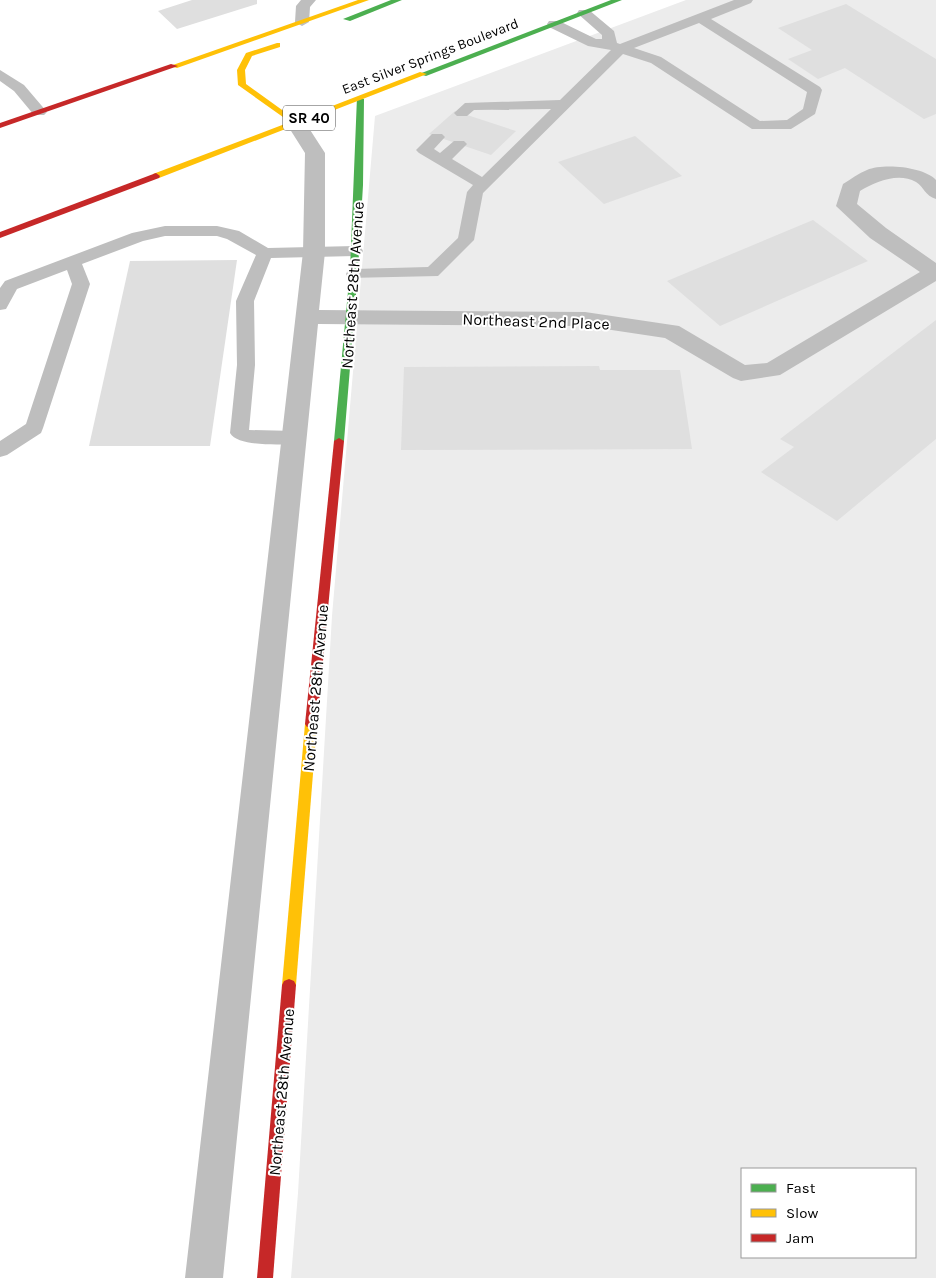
<svg xmlns="http://www.w3.org/2000/svg" width="936" height="1278" font-family="Karla,sans-serif">
	<style>
		.green { fill: #ececec; fill-rule: evenodd }
		.building { fill: #dfdfdf }
		.lines { fill: none; stroke-linecap: round; stroke-linejoin: round }
		.lane { fill: #bebebe; fill-rule: evenodd }
		.street { fill: #bebebe; fill-rule: evenodd }
		.fast { fill: #4caf50; fill-rule: evenodd }
		.slow { fill: #ffc107; fill-rule: evenodd }
		.jam { fill: #c62828; fill-rule: evenodd }
		.labels { text-anchor: middle; stroke-width: 4; stroke-linejoin: round; paint-order: stroke }
		.far-street-label { font-size: 14px; fill: #000; stroke: #fff }
		.shield { fill: #fff; stroke: #4c4c4c; stroke-width: 1 }
		.shield-label { font-size: 15px; font-weight: bold; fill: #000 }
		.street-label { font-size: 16px; fill: #000; stroke: #fff }
	</style>
	<rect width="100%" height="100%" fill="#fff"/>
	<path class="green" d="M686,0H936V1278H291L298,1193L332,616L375,116ZM742,1169H915V1257H742Z"/>
	<g class="building">
		<path d="M192,0H257V4L177,29L158,11Z"/>
		<path d="M846,4L936,59V114L924,119L845,68L818,79L788,59L812,50L778,28Z"/>
		<path d="M455,111L516,131L491,155L429,134Z"/>
		<path d="M635,136L682,176L604,204L558,162Z"/>
		<path d="M813,220L868,261L720,326L667,281Z"/>
		<path d="M237,260L210,446H89L130,261Z"/>
		<path d="M936,320V439L837,521L761,472L794,447L780,439Z"/>
		<path d="M599,366L600,370H680L692,449L401,450L404,367Z"/>
	</g>
	<g class="lines">
		<g class="lane">
			<path d="M301,0H316L310,7L309,22L302,26L295,22L296,6Z"/>
			<path d="M734,0H753L751,3L711,19L820,87L822,90L815,114L791,129H752L651,63L623,54L483,193L474,240L438,276L348,278L346,274L348,270L354,269L428,267L458,238L467,192L473,185L419,153L416,150L432,134H442L445,137L434,149L440,153L454,141H464L467,144L452,159L482,177L551,109L474,110L467,116H457L454,113L465,103L560,100L611,50L588,46L549,27L547,24L549,21H559L596,39H602V35L577,13L579,10H589L614,31L617,43L620,44ZM699,23L807,92L803,109L787,120L760,121L661,57L634,48Z"/>
			<path d="M0,70L24,85L47,112L44,115H34L14,91L0,81Z"/>
			<path d="M165,226H217L239,231L268,248L355,246L361,247L363,251L361,255L355,256L271,258L254,301L255,365L249,430L295,431L302,433L304,438L302,443L295,445C279,444 238,447 230,433L237,365L236,301L256,255L227,239L217,236H165L143,241L82,264L90,284L43,428L41,433L7,455L0,457V441L26,424L72,284L67,270L17,289L6,309L0,310V288L5,281L132,233Z"/>
		</g>
		<path class="street" d="M296,117L303,119L325,153V252L319,310L585,312L679,326L745,365L767,363L920,272L870,238L836,206L843,184C851,179 859,173 867,170C884,163 924,167 936,180V199C925,196 924,187 916,182C898,172 875,182 860,191L857,204L886,228L936,263V281L780,375L741,381L733,378L665,338L585,326L318,324L223,1278H185L303,252L305,153L286,123L289,119Z"/>
		<g class="fast">
			<path d="M391,0H402L350,21L343,19Z"/>
			<path d="M611,0H622L426,76L419,74Z"/>
			<path d="M357,97L364,99L363,185L358,270L344,441L339,444L334,441L350,270Z"/>
		</g>
		<g class="slow">
			<path d="M358,0H369L177,68L170,66Z"/>
			<path d="M277,43H280V47L252,56L245,70L246,84L296,120L420,72L427,74L159,178H153V174L290,122L238,85L237,70L246,53Z"/>
			<path d="M311,719L315,721L317,724L296,985L294,989L289,991L284,989L282,985L305,724L307,721Z"/>
		</g>
		<g class="jam">
			<path d="M171,64L178,66L0,128V123Z"/>
			<path d="M156,173L160,176L159,178L0,238V232Z"/>
			<path d="M339,438L344,441L317,724L315,727H307L305,724L334,441Z"/>
			<path d="M289,979L294,981L296,985L273,1278H257L282,985L284,981Z"/>
		</g>
	</g>
	<g class="labels">
		<g class="far-street-label">
			<text transform="translate(430 56) rotate(-21)" y="5">East Silver Springs Boulevard</text>
		</g>
		<rect class="shield" x="283" y="105.5" width="52" height="25" rx="4"/>
		<g class="shield-label">
			<text x="309" y="123">SR 40</text>
		</g>
		<g class="street-label">
			<text transform="translate(352 285) rotate(-86)" y="6">Northeast 28th Avenue</text>
			<text transform="translate(536 321) rotate(2)" y="6">Northeast 2nd Place</text>
			<text transform="translate(315 688) rotate(-85)" y="6">Northeast 28th Avenue</text>
			<text transform="translate(281 1092) rotate(-85)" y="6">Northeast 28th Avenue</text>
		</g>
	</g>
	<rect x="741" y="1168" width="175" height="90" fill="#ffffff" stroke="#999999"/>
	<rect x="751" y="1184" width="25" height="8" fill="#4caf50" stroke="#999999"/>
	<text x="786" y="1193" font-size="15" fill="#000000">Fast</text>
	<rect x="751" y="1209" width="25" height="8" fill="#ffc107" stroke="#999999"/>
	<text x="786" y="1218" font-size="15" fill="#000000">Slow</text>
	<rect x="751" y="1234" width="25" height="8" fill="#c62828" stroke="#999999"/>
	<text x="786" y="1243" font-size="15" fill="#000000">Jam</text>
</svg>
